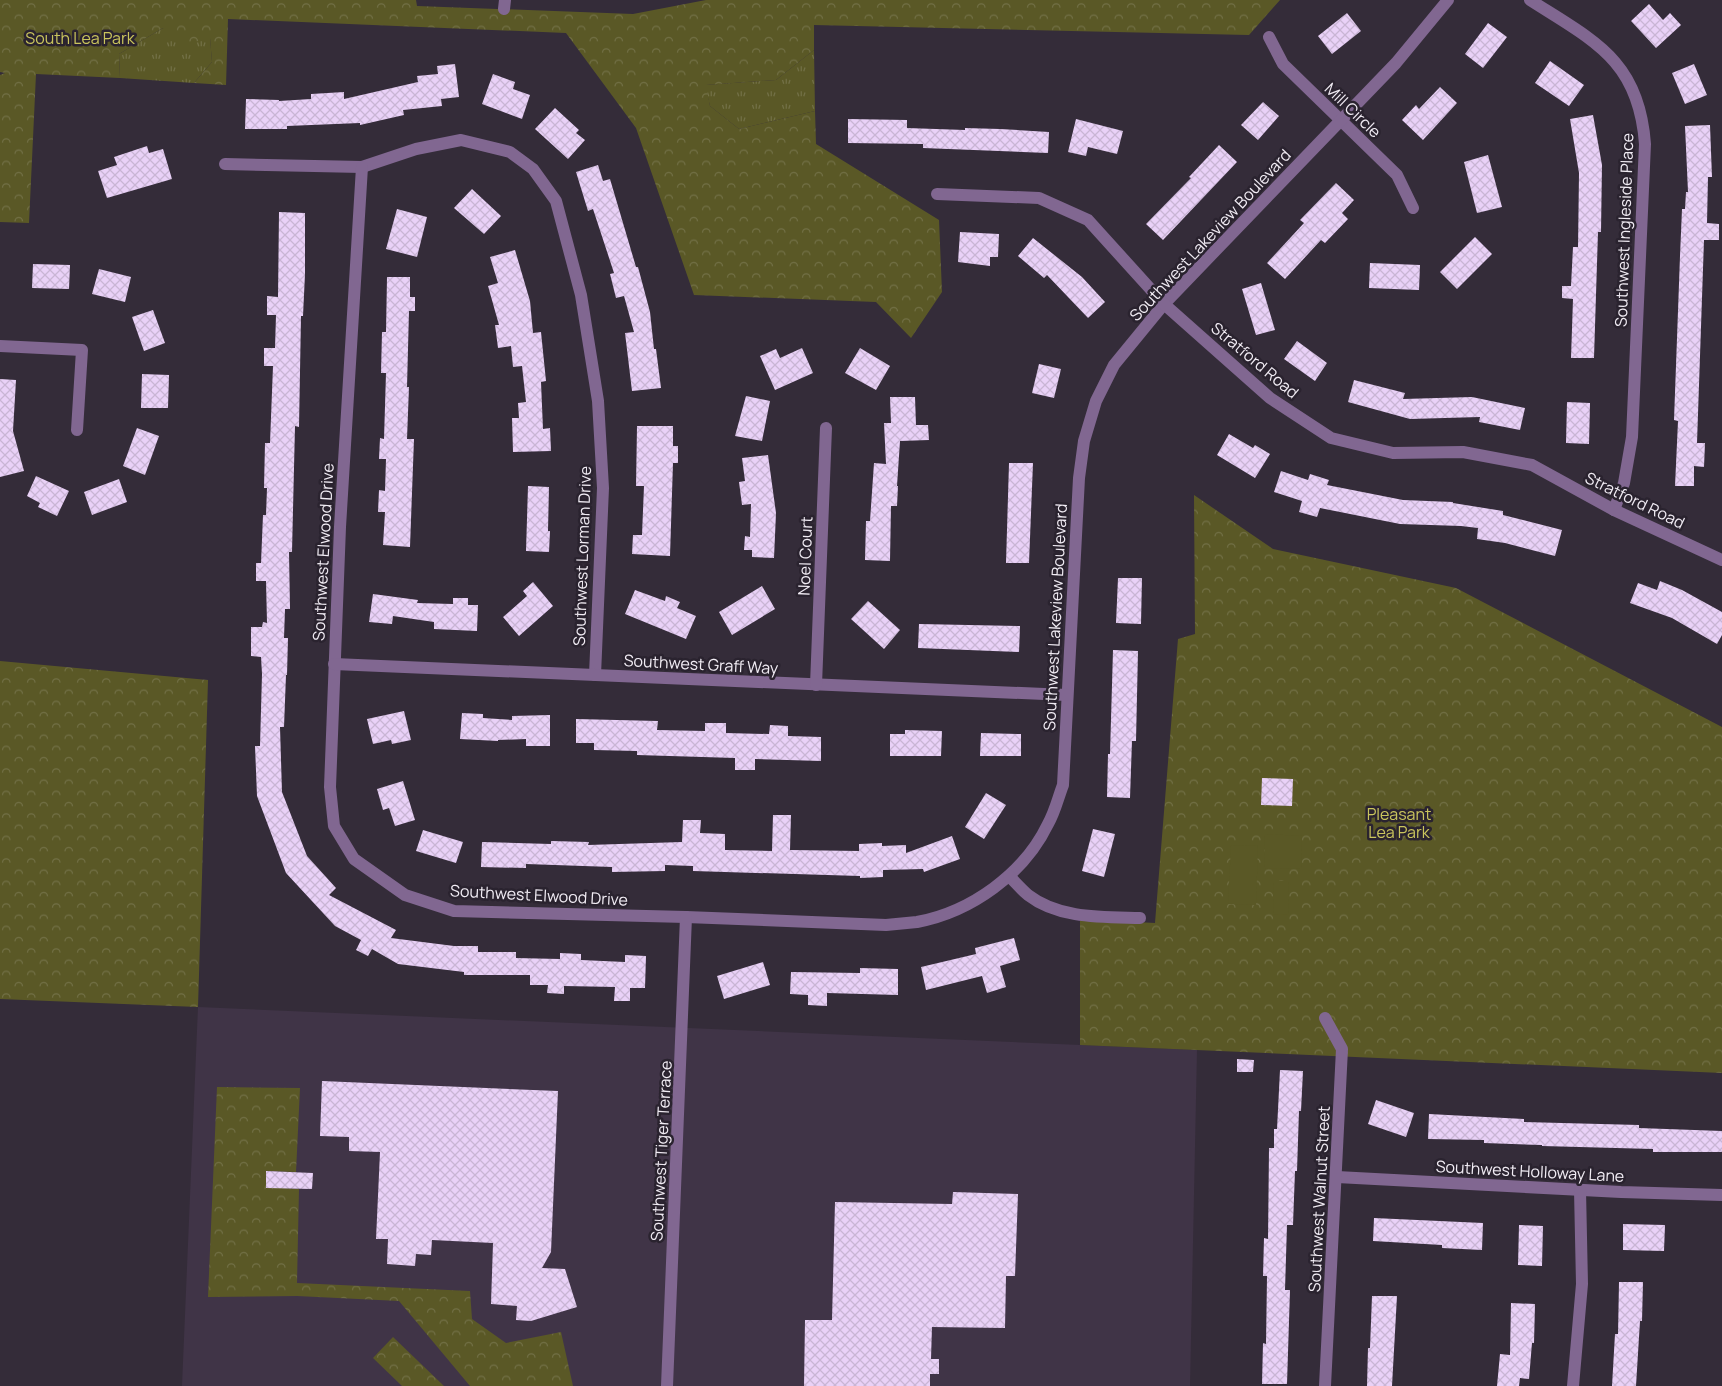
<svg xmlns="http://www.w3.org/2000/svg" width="1722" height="1386" font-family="Manrope,sans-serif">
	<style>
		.built { fill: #403447 }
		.grass { fill: url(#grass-tufts) }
		.forest { fill: url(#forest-crowns) }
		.pitch { fill: #5a5826 }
		.building { fill: url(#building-cross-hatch) }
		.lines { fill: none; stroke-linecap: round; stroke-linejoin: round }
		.minor { stroke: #816791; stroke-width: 12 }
		.labels { text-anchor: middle; stroke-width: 5; stroke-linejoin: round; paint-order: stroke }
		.park-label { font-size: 16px; fill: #cac55d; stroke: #2a232f }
		.street-label { font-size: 16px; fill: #f1ecf4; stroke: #2a232f }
	</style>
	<defs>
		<pattern id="grass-tufts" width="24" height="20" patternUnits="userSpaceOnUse" patternTransform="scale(1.25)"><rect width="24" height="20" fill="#5a5826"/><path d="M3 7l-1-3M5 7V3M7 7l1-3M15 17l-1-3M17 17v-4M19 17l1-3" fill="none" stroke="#727046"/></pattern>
		<pattern id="forest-crowns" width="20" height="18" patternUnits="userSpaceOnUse" patternTransform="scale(1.25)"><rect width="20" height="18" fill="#5a5826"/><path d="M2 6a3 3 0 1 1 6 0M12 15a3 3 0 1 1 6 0" fill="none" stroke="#727046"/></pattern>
		<pattern id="building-cross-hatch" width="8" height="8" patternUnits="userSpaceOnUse" patternTransform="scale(1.25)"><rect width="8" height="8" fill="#e9d1f7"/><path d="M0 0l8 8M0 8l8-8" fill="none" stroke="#c9b5d4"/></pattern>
	</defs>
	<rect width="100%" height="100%" fill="#342c39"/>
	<path class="built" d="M198,1007L1197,1050L1190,1386H182Z"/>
	<g class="grass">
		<path d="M163,28L210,37L212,62L194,83L120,78L119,54Z"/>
		<path d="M814,50L815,111L739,129L710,106L705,85L776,80Z"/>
	</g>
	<g class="forest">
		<path d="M0,0H416L417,6L633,14L706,0H1280L1249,35L814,25V50L776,80L706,85L710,106L739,129L815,111L816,144L939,220L942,292L911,338L876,302L694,295L636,128L566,33L228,19L226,85L194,83L212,62L210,38L181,46L163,28L119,54L120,78L36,74L29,223L0,222V75L5,73L0,72Z"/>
		<path d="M1194,495L1273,549L1456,588L1722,727V1073L1080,1045V919L1155,923L1178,639L1195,634Z"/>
		<path d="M0,661L208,680L198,1007L0,999Z"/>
		<path d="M217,1087L300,1088L296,1172L266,1171V1187L299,1189L297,1283L470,1291L472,1319L506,1343L561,1332L573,1386H470L399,1301L297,1296L208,1297Z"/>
		<path d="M393,1337L444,1386H402L373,1358Z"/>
	</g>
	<g class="pitch">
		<path d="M1265,834L1302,836L1301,869L1264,868Z"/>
		<path d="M1231,845L1258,846L1256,905L1228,904Z"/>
		<path d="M1274,881H1289L1288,915L1273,914Z"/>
	</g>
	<g class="building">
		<path d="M1649,4L1663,20L1670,13L1681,25L1656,48L1631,21Z"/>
		<path d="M1347,13L1361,31L1332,54L1318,36Z"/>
		<path d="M1488,23L1507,37L1483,68L1465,54Z"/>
		<path d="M1550,61L1584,85L1569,106L1535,83Z"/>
		<path d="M455,64L459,97L441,99L442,106L403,110L404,115L360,125V123L287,126V129H245L246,99L279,100V101L311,99V94L344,92V99L418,82L417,76L438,74L437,66Z"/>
		<path d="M1694,64L1707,95L1685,104L1672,73Z"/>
		<path d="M493,74L515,82L513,89L530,95L522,119L482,104Z"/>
		<path d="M1440,87L1457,103L1423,140L1402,120L1416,105L1419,109Z"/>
		<path d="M1263,102L1279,116L1258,140L1241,125Z"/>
		<path d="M555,108L579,130L576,133L585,140L568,159L535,129Z"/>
		<path d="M1593,115L1602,165L1601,232H1598L1594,358H1571L1573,299L1562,298V286H1571L1573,247H1578L1579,173L1570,119Z"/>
		<path d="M848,119L907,120V128L965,130V128L1000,129L1049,132L1048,153L923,148V144L848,143Z"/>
		<path d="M1076,119L1123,131L1117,154L1088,147L1086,156L1068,152Z"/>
		<path d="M1710,125L1712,177H1708L1707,223L1719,224V240H1704L1697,443H1705L1704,467L1694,466V486H1675L1678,421L1674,420L1680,256L1682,209H1685L1686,192H1688L1685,126Z"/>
		<path d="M1219,145L1237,162L1163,240L1146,224L1191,178L1189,177Z"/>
		<path d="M147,146L149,153L163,149L172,179L107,198L98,171L117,165L114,157Z"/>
		<path d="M1488,155L1502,207L1477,213L1464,162Z"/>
		<path d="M598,165L603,181L610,179L636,267H638L650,312L654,349H656L661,388L632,391L625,333L634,332L624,296L616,298L610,274L614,273L593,209L588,211L576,172Z"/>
		<path d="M1336,183L1354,200L1342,213L1348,219L1325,243L1321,240L1285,279L1267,263L1304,223L1300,220Z"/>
		<path d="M472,189L501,216L484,234L454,208Z"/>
		<path d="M397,209L427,217L417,257L386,249Z"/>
		<path d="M279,212L305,213V274L303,316H301L299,427L295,426L292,552H289L290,609H285L284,638H288L287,675H286L284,727H280L282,792L307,856L336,888L329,895L396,930L391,938L454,946H478V952H516V958L560,959V953L581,954V960L625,962V955L646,956L645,988H630V1001H614L615,987L564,986V994L547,993L548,985H530V975H464V972L398,964L372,949L368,956L356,950L361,940L335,926L286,873L257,796L255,746H260L262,674L261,657L251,656V627H262L263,622L267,623L266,581H256V563H261L263,515H266L267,488H264L265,443H270L273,366H264V348H275L276,315H267V296L278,297Z"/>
		<path d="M960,232L999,234L998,257H990V266L958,262Z"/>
		<path d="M1475,237L1492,254L1457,289L1440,272Z"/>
		<path d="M1033,238L1082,277L1105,302L1088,318L1047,275L1044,278L1018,256Z"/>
		<path d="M515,250L530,301L533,333L541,332L546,381L541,382L543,429L550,428L551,451L513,452L512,418H519L518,403L526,402L522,366L513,367L511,346L498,348L495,325H499L488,286L498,283L490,257Z"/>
		<path d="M1370,263L1420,265L1419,290L1369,288Z"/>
		<path d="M33,264L70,265L69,289L32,288Z"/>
		<path d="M99,269L131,277L125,302L92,294Z"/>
		<path d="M387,277H410V297H415V311H409L407,387H409L407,439H414L410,547L383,545L385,512H378L379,490L385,491L386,459H379L380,438L384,439L386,373H381L382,332H386Z"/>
		<path d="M1261,283L1275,330L1256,335L1242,289Z"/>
		<path d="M153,310L165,343L144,351L132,317Z"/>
		<path d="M1297,341L1327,363L1315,381L1284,359Z"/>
		<path d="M802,348L813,373L775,390L760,356L776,349L780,358Z"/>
		<path d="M860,348L890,366L876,390L845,373Z"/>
		<path d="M1039,364L1061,369L1054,398L1032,393Z"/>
		<path d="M142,374L169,375L168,408H141Z"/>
		<path d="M0,379L16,380L13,431L24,471L0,477Z"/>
		<path d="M1354,380L1405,393L1403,399L1472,397L1525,408L1520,430L1479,422L1480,417L1410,419L1348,402Z"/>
		<path d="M746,396L770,401L762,441L735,436Z"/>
		<path d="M890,397H915L916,425H928L929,440L900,441L897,486H898L897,506H891L890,561L865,560L866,521H870L874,463L886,464L884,423H891Z"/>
		<path d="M1567,402L1590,403L1589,444L1566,443Z"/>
		<path d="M637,426H673V446H678V463H673L670,556L632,554L633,535H642L644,486H636Z"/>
		<path d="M137,428L159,436L145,475L123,466Z"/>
		<path d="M1229,434L1253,448L1255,445L1270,454L1255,478L1217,455Z"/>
		<path d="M768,455L776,513L774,558L752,557V550H744L745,536L750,537L751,504L742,505L739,482L745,481L742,458Z"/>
		<path d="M1009,463H1033L1029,563H1006Z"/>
		<path d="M1281,471L1308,480L1310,474L1329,480L1327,485L1403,500L1453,502V503L1503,511V515L1562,530L1555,556L1505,543L1477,539L1478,528L1461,526L1400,524L1320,508L1317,517L1299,512L1302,501L1274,492Z"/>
		<path d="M36,476L69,491L57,516L38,507L40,503L27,496Z"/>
		<path d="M119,479L127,502L92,515L84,492Z"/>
		<path d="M528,486L549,487L548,531H550L549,552L526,551Z"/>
		<path d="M1118,578H1142L1141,624L1116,623Z"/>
		<path d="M1660,581L1682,590L1722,612V635L1717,644L1672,618L1630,603L1638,583L1657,590Z"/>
		<path d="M533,582L553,606L519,636L503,617L527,596L523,591Z"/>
		<path d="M762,586L775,609L732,635L719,612Z"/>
		<path d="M635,590L665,601L666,596L680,602L677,608L696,616L686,639L625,614Z"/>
		<path d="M373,594L418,600L417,603L453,604V598H468V605H478L477,631L434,629V622L393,616L392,624L369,622Z"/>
		<path d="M868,601L900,630L884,649L851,619Z"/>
		<path d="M919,624L1020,626L1019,652L918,648Z"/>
		<path d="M1113,650L1138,651L1136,741H1132L1130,798L1107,797L1108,754H1110Z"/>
		<path d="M404,711L411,740L392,744L391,740L373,744L367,719Z"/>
		<path d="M462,713L483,714V718L512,720V716L550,715V746H526V739L498,740V741L460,739Z"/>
		<path d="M576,719L658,721L657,730L705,731V723H726V733L769,734L770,725L788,726V736L821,737V761L755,759V770H735V758L637,755V751L594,750V743H576Z"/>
		<path d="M905,730L942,731L941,756H890V734H905Z"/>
		<path d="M981,733L1021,734V756H980Z"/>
		<path d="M1262,778L1293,779L1292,806L1261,805Z"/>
		<path d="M403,781L415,820L395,826L389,808L383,810L377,789Z"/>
		<path d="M986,793L1006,805L984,839L965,827Z"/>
		<path d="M773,815H791L790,850L859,851V844L882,843V846L906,845V853L952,836L960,859L924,872L923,869L883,870V877L860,878V876L693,871V866L665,865V871L612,872V867L526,864V868L481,867L482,842L551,844V841L589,842L588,845L682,842L683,820H701L700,833L725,834V850L772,851Z"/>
		<path d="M1093,829L1115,834L1104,877L1082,871Z"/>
		<path d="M423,830L463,842L456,863L416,851Z"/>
		<path d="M1014,938L1020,960L1000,966L1006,987L987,993L982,976L926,990L921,967L976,954L975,948Z"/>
		<path d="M763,962L770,985L724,999L717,976Z"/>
		<path d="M860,968L898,969V995L827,993V1006L808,1005V995L790,994L791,972L860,973Z"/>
		<path d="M1237,1059L1254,1060L1253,1072H1237Z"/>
		<path d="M1280,1070L1303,1071L1301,1111H1299L1297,1171H1295L1293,1225H1287L1285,1290H1290L1287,1384H1262L1263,1343L1266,1344L1267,1276H1263L1264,1238L1268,1239L1269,1148H1274V1129H1277Z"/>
		<path d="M322,1081L558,1091L551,1252L542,1268L565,1269L577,1307L531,1321L516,1320L517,1306L491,1304L493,1243L432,1240L431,1255L416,1254L415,1266L387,1264L388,1239H376L380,1152L349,1151V1137L320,1136Z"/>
		<path d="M1376,1100L1414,1113L1406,1137L1368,1124Z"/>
		<path d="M1429,1114L1524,1119V1122L1639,1125V1128L1722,1131V1152H1653V1149L1542,1146V1145L1484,1143V1140L1428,1139Z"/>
		<path d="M266,1171L313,1173L312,1189L266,1188Z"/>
		<path d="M953,1192L1018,1194L1015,1276H1006L1005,1328L932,1327L931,1359H939V1374H930V1386H804L805,1320H832L835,1202L952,1204Z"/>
		<path d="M1374,1218L1483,1223L1482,1250L1442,1248V1245L1373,1241Z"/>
		<path d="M1623,1224L1665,1225L1664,1251L1623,1250Z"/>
		<path d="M1519,1225L1543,1226L1542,1266L1518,1265Z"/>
		<path d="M1619,1282H1643L1642,1321H1640L1636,1386H1612L1615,1334H1618Z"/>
		<path d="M1372,1296H1397L1392,1386H1367L1368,1348H1370Z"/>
		<path d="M1511,1303L1535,1304L1534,1343H1532L1529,1379L1520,1378L1519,1386H1497L1500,1354L1510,1355Z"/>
	</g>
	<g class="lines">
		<g class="minor">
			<path d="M1530,0C1594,41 1639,60 1645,144L1632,437L1624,483L1614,510"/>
			<path d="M504,9L505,0"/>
			<path d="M1269,37L1283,64L1397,175L1413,208"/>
			<path d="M225,164L362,167L416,149L461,140L510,152L533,169L556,201L581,295L598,401L603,488L595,675"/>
			<path d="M362,167L340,527L330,787L334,826L354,859L405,895L454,911L686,917L886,925C896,924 907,923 917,922C971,912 1024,874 1048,824C1055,812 1058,798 1063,785L1079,478L1084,441L1096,401L1114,365L1164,304L1396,63L1448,0"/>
			<path d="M937,194L1039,198L1088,220L1164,304L1270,398L1331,438L1393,453L1463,452L1532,465L1614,510L1722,560"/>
			<path d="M0,346L82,350L77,430"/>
			<path d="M334,664L1067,695"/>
			<path d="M816,685L826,428"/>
			<path d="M1009,876C1015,882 1021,889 1028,895C1059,919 1102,917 1140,918"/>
			<path d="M1337,1177L1621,1192L1722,1195"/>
			<path d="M667,1386L686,917"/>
			<path d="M1325,1386L1342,1049L1325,1018"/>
			<path d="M1573,1386L1582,1284L1580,1190"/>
		</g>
	</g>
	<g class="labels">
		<g class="park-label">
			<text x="80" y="44">South Lea Park</text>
			<text x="1399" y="820">Pleasant<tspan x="1399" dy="18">Lea Park</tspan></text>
		</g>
		<g class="street-label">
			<text transform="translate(1353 110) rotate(44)" y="6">Mill Circle</text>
			<text transform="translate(1624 230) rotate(-88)" y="6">Southwest Ingleside Place</text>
			<text transform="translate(1210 235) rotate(-47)" y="6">Southwest Lakeview Boulevard</text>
			<text transform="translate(1255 360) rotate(40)" y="6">Stratford Road</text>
			<text transform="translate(1635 500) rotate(26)" y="6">Stratford Road</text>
			<text transform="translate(323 552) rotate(-87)" y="6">Southwest Elwood Drive</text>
			<text transform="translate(582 556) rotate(-88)" y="6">Southwest Lorman Drive</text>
			<text transform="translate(805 556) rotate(-88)" y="6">Noel Court</text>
			<text transform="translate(1055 617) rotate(-87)" y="6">Southwest Lakeview Boulevard</text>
			<text transform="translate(701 664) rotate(3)" y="6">Southwest Graff Way</text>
			<text transform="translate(539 895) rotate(3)" y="6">Southwest Elwood Drive</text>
			<text transform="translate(661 1151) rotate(-87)" y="6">Southwest Tiger Terrace</text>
			<text transform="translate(1530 1171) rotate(3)" y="6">Southwest Holloway Lane</text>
			<text transform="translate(1319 1199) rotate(-87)" y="6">Southwest Walnut Street</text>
		</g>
	</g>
</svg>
